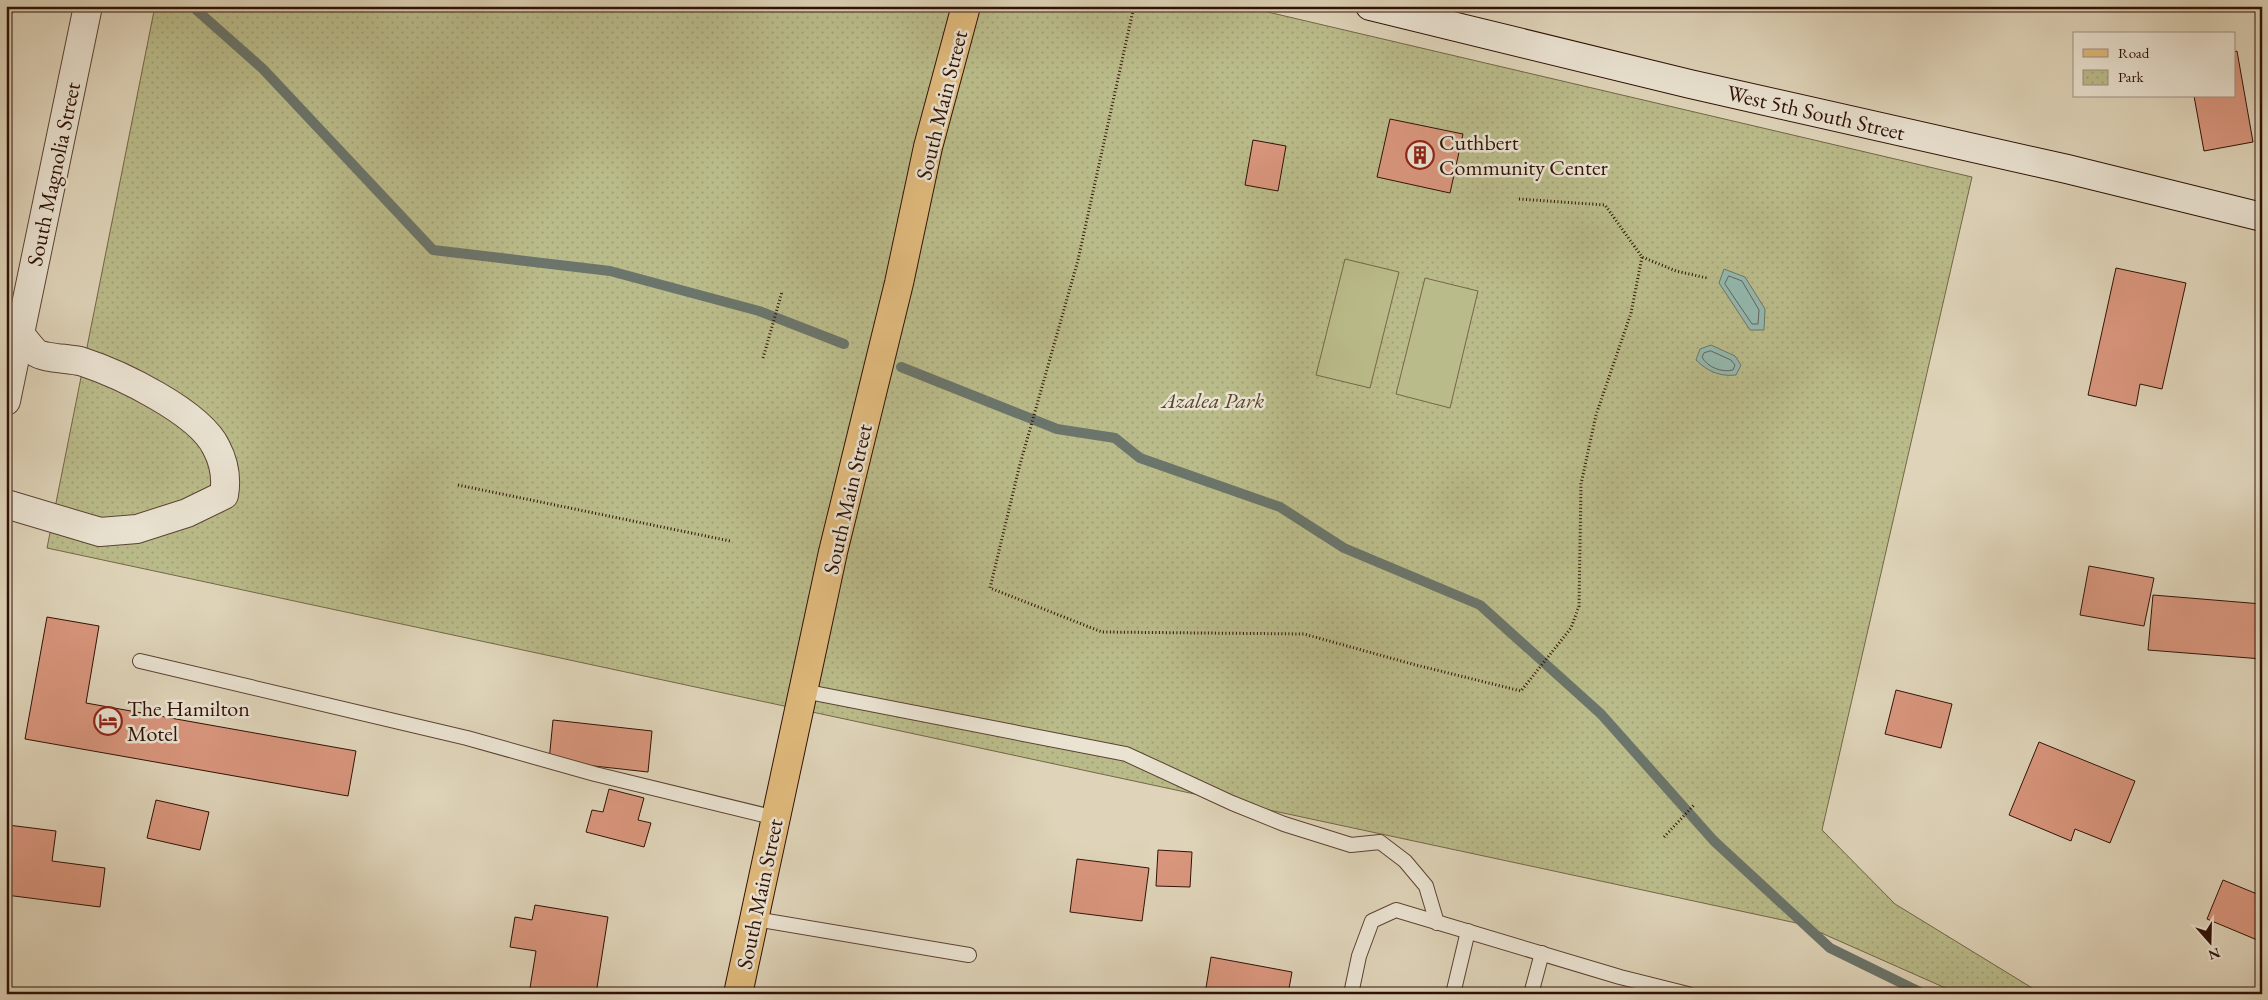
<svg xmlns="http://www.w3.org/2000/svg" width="2268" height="1000" font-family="'EB Garamond',serif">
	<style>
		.park { fill: url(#park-dots); stroke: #756648 }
		.pitch { fill: #babb8a; stroke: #756648 }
		.water { fill: #93b8ae; stroke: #6b756b }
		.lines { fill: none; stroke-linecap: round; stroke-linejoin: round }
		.shore { stroke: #62645a; stroke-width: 1 }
		.stream { stroke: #6b756b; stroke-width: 10 }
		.building { fill: #d9967d; stroke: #301106 }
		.lane-casing { stroke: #5c4233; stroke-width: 16 }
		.street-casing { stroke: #5c4233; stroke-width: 30 }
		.secondary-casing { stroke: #301106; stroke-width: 30 }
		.primary-casing { stroke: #301106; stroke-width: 30 }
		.path { stroke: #301106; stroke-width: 3; stroke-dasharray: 1 2.5; stroke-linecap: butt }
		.lane { stroke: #eae3d2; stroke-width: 14 }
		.street { stroke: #eae3d2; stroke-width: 28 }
		.secondary { stroke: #eae3d2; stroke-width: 28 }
		.primary { stroke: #e0ba7c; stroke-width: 28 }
		.labels { text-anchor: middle; stroke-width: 5; stroke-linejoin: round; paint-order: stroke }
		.street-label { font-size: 22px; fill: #301106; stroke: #eae3d2 }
		.poi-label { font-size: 22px; fill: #301106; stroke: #eae3d2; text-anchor: start }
		.park-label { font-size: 22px; font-style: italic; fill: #59442e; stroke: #eae3d2 }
	</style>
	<defs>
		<pattern id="park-dots" width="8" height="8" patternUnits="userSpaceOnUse" patternTransform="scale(1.25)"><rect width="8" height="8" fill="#babb8a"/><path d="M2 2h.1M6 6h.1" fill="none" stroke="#a0a076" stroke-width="1.8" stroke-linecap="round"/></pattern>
	</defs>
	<rect width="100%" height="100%" fill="#dfd4b9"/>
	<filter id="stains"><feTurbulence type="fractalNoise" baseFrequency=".004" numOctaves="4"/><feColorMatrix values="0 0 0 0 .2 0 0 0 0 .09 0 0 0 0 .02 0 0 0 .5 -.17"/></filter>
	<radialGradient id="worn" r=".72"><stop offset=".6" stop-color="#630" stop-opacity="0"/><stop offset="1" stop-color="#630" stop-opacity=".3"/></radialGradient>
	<path class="park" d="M155,6H1242L1972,177L1822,830L1895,904L2042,994H1959L1801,924L47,548Z"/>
	<g class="pitch">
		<path d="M1345,259L1399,272L1370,388L1316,375Z"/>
		<path d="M1425,278L1478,291L1450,408L1396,394Z"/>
	</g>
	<g class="water">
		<path d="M1724,269L1745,277L1765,309L1764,330H1750L1719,283Z"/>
		<path d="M1711,345L1735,356L1741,365L1736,375C1720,377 1707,371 1696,360L1700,349Z"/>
	</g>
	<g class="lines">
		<g class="shore">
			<path d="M1729,276L1742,281L1759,310L1758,324H1752L1725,284Z"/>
			<path d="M1711,351L1731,360L1735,365L1733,370C1722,373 1707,367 1702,357L1704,353Z"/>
		</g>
		<g class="stream">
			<path d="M192,6L263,69L433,250L610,271L759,311L844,344"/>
			<path d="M901,367L1057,429L1115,438L1140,458L1280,507L1344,548L1480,605L1601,714L1714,841L1830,948L1924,994"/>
		</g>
	</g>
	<g class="building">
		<path d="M2237,51L2253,142L2204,151L2194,96H2234V52Z"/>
		<path d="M1390,119L1463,134L1450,193L1377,177Z"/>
		<path d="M1253,140L1286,146L1278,191L1245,185Z"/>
		<path d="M2116,268L2186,283L2162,389L2140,384L2136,406L2088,395Z"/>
		<path d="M2089,566L2154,578L2144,626L2080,615Z"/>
		<path d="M2153,595L2262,604V659L2148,650Z"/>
		<path d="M47,617L99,626L86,703L356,751L348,796L25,739Z"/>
		<path d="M1896,690L1952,704L1941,748L1885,734Z"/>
		<path d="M553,720L652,731L648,772L549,761Z"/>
		<path d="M2039,742L2135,781L2110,843L2075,829L2071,841L2009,815Z"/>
		<path d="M609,789L644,798L638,820L651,823L644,847L586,832L592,810L603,812Z"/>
		<path d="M156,800L209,812L200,850L147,838Z"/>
		<path d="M8,825L56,831L52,861L105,868L100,907L6,895Z"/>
		<path d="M1158,850L1192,852L1190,887L1156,886Z"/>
		<path d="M1077,859L1149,868L1142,921L1070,912Z"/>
		<path d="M2223,880L2262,896V942L2207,919Z"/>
		<path d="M535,905L608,917L596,994H564L530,988L536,951L510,947L515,917L532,920Z"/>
		<path d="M1211,957L1292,972L1288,994H1205Z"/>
	</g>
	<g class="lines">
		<defs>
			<g id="lane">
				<path d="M140,661L467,738L595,774L776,818"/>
				<path d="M803,691L1126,754L1232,803L1284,824L1351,845L1380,842L1405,861L1426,886L1437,923"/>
				<path d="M755,919L969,955"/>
				<path d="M1351,994L1359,956L1372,921L1396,910L1620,977L1688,994"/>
				<path d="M1453,994L1468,931"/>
				<path d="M1531,994L1542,953"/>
			</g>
			<g id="street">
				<path d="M6,401L88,6"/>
				<path d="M6,504L100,532L137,529L187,513L224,495C227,478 224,462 216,447C199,412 120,374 83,362C71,358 44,359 35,352C30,347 25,340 20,334"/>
			</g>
			<path id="secondary" d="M1370,6L1690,84L2067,169L2262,217"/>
			<path id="primary" d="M738,994L833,552L899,283L928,147L966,6"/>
		</defs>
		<use href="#lane" class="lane-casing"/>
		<use href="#street" class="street-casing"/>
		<use href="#secondary" class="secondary-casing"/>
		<use href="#primary" class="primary-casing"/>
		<g class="path">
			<path d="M1134,6L1078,260L1019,468L990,588L1102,632L1304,634L1412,664L1521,691L1571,628L1579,606L1581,484L1596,415L1631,313L1642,257"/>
			<path d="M10,17L13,6"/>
			<path d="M1519,199L1605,205L1642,257L1676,271L1707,278"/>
			<path d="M763,358L782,292"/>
			<path d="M458,485L730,541"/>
			<path d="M1664,837L1694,805"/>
		</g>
		<use href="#lane" class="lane"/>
		<use href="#street" class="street"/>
		<use href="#secondary" class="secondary"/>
		<use href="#primary" class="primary"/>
	</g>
	<defs>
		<symbol id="building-ring" viewBox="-11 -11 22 22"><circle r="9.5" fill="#eae3d2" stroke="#8f2418" stroke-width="1.5"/><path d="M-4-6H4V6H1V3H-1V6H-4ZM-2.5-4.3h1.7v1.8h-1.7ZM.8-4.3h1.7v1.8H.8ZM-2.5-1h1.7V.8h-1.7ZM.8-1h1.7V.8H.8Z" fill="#8f2418"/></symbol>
		<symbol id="hotel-ring" viewBox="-11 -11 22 22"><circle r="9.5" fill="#eae3d2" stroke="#8f2418" stroke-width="1.5"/><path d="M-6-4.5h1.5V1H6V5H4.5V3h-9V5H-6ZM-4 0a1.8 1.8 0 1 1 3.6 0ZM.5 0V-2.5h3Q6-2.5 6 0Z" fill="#8f2418"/></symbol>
	</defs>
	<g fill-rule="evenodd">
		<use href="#building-ring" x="1404" y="139" width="32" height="32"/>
		<use href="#hotel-ring" x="92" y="705" width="32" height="32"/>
	</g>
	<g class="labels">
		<g class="street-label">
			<text transform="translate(941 105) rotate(-76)" y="8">South Main Street</text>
			<text transform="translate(1816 112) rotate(13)" y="8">West 5th South Street</text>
			<text transform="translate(53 174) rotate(-78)" y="8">South Magnolia Street</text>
			<text transform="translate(847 499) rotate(-77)" y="8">South Main Street</text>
			<text transform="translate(759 894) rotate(-78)" y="8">South Main Street</text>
		</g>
		<g class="poi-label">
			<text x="1439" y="150">Cuthbert<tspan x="1439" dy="25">Community Center</tspan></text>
			<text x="127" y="716">The Hamilton<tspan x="127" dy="25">Motel</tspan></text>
		</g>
		<g class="park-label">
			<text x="1213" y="408">Azalea Park</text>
		</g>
	</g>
	<rect width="2268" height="1000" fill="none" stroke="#dfd4b9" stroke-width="25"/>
	<rect x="8" y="8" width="2253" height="985" fill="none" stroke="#301106" stroke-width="2.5"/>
	<rect x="12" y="12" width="2243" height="975" fill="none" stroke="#301106"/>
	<rect x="2073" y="32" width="162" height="65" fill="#eae3d2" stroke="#a08f80"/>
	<rect x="2083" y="49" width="25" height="8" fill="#e0ba7c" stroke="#a08f80"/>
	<text x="2118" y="58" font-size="15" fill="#301106">Road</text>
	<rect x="2083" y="70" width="25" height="15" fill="url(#park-dots)" stroke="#a08f80"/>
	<text x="2118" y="82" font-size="15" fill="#301106">Park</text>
	<g transform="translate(2210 942) rotate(160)" stroke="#eae3d2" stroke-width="4" paint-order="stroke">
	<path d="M0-4L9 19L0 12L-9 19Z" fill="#301106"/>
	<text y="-8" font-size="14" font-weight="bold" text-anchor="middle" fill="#301106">N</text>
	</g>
	<rect width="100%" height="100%" filter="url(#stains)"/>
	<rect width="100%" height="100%" fill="url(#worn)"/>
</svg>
